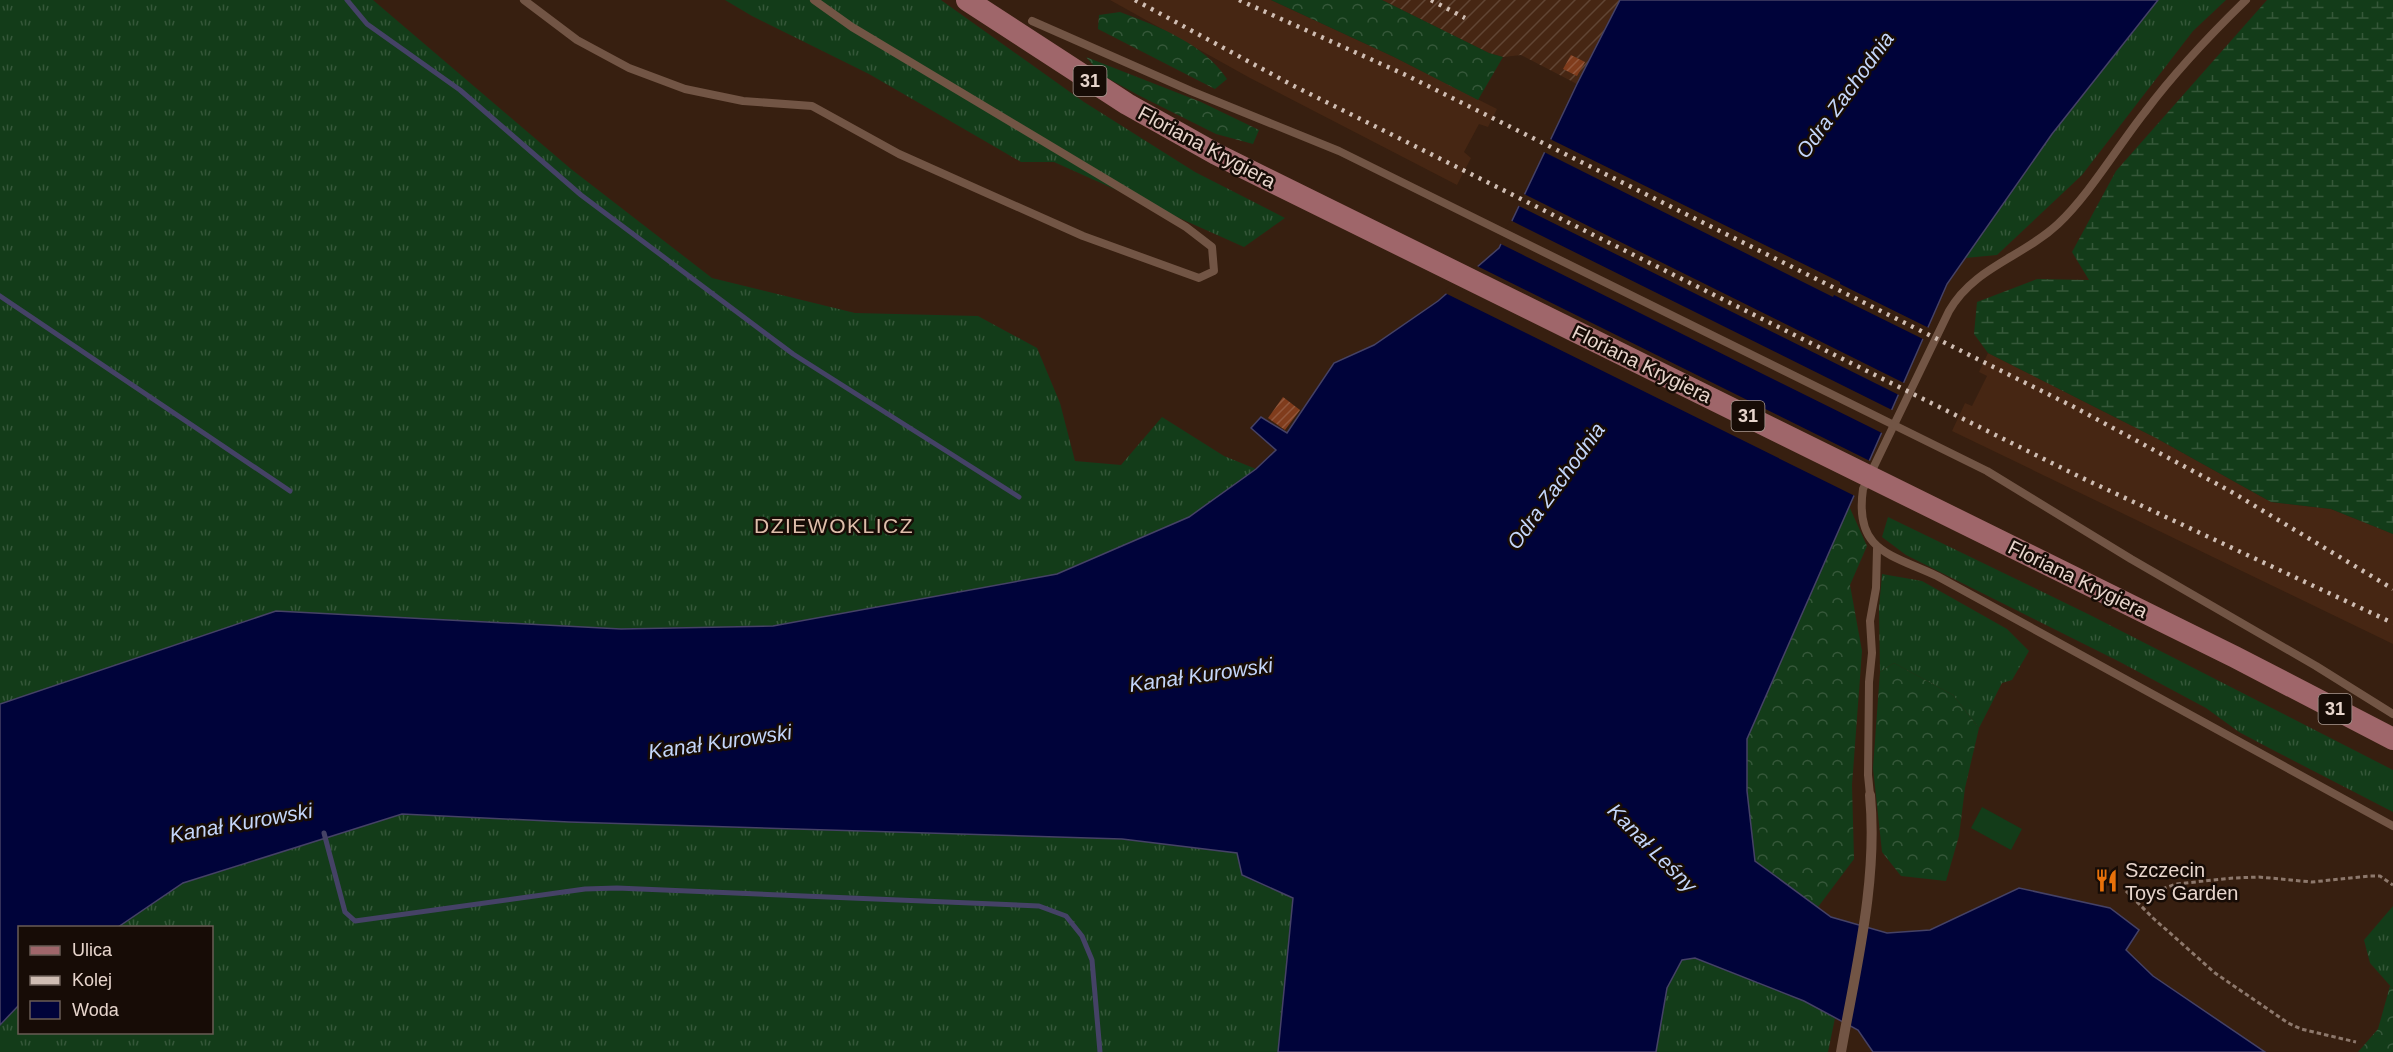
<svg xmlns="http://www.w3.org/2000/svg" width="2393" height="1052" font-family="Helvetica,sans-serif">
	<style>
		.built { fill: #462613 }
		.industrial { fill: url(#industrial-furrows) }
		.grass { fill: url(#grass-tufts) }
		.forest { fill: url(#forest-crowns) }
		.wetland { fill: url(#wetland-marsh) }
		.pitch { fill: #133c19 }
		.water { fill: #00033a; stroke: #454266; stroke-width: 1.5 }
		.pier { fill: #371f10 }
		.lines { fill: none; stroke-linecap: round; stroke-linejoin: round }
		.stream { stroke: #454266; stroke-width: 5 }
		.building { fill: url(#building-hatch) }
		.path { stroke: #8d786c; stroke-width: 3; stroke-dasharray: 4.5 3; stroke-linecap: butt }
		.service { stroke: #725545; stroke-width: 8 }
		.pedestrian { stroke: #725545; stroke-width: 10 }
		.primary { stroke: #9f666a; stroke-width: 22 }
		.rail { stroke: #cfbdb3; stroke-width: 4.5; stroke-dasharray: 3 6; stroke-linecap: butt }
		.labels { text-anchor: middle; stroke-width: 5; stroke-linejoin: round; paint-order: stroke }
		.shield { fill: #170c06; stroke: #a99991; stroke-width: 1.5 }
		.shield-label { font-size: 18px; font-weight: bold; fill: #e7d5cc }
		.street-label { font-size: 20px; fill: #e7d5cc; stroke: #170c06 }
		.poi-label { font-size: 20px; fill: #e7d5cc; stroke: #170c06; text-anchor: start }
		.water-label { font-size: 21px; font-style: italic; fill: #c4d6fa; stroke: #170c06 }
		.neighbourhood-label { font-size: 21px; letter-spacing: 1.5px; fill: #debdaa; stroke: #170c06 }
	</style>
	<defs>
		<pattern id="industrial-furrows" width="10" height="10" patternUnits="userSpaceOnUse" patternTransform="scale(1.5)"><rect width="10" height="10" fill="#462613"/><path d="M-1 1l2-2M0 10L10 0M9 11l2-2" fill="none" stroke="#614534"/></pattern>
		<pattern id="grass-tufts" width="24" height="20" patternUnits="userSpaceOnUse" patternTransform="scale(1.5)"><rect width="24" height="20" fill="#133c19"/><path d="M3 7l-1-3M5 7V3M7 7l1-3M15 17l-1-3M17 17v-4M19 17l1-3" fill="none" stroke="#355739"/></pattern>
		<pattern id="forest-crowns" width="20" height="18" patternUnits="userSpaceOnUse" patternTransform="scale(1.5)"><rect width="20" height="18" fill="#133c19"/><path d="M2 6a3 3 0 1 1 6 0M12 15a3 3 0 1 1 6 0" fill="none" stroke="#355739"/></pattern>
		<pattern id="wetland-marsh" width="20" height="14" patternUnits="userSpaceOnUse" patternTransform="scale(1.5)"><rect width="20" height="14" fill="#133c19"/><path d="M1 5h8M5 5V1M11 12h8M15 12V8" fill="none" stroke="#355739"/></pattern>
		<pattern id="building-hatch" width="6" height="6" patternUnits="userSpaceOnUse" patternTransform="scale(1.5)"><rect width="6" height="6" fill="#803c1c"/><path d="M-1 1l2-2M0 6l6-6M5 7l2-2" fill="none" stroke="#92573c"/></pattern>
	</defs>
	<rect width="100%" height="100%" fill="#371f10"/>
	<g class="built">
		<path d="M1110,0H1271L1394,57L1497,109L1488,127L1479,124L1464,152L1471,158L1457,185L1250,78Z"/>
		<path d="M1988,353L2156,438L2271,502L2331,509L2393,534V644L1952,431L1965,403L1972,406L1987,376L1979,372Z"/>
	</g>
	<path class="industrial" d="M1382,0H1620L1577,84L1521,55L1503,57L1489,53Z"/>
	<g class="grass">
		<path d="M0,0H373L571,169L712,278L855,313L978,316L1037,348L1060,403L1075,461L1121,465L1162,417L1224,456L1256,469L1189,517L1057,574L773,626L621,629L276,611L0,704Z"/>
		<path d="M725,0H941L1084,102L1195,172L1285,218L1244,247L1054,162H1021L869,74L752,16Z"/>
		<path d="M2158,0H2226L2193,31L2082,175L1997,255L1965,258L2052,134Z"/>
		<path d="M1888,517L2090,615L2393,770V812L2271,749L2239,732L2206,708L2120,662L1906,555L1882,537Z"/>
		<path d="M1882,574L1922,581L2007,629L2029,651L2012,680L2002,683L1979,728L1953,695L1894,663L1880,672L1879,608Z"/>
		<path d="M402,814L569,822L1123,839L1237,853L1243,875L1293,898L1278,1052H0V1025L19,1005L20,1032H212V928L118,927L183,883Z"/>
		<path d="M2393,906V989L2370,963L2364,940Z"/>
		<path d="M1695,958L1804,1001L1835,1018L1828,1052H1656L1666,988L1682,960Z"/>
	</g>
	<g class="forest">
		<path d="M1271,0H1382L1489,53L1503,57L1478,100L1394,57Z"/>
		<path d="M1120,12C1158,26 1204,44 1227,79L1215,89L1098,29L1099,15Z"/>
		<path d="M1086,57L1201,102L1259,130L1253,144L1216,134L1138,95L1102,75Z"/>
		<path d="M1849,506L1867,546L1850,585L1862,651L1852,785L1854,859L1818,907L1755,861L1747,791V739Z"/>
		<path d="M1894,663L1953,695L1979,728L1965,788L1959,836L1946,881L1901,876L1882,852L1873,768L1880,672Z"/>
		<path d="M2390,986L2393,989V1052H2358L2378,1029Z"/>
	</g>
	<path class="wetland" d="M2267,0H2393V534L2331,509L2271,502L2156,438L1988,353L1974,334L1977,302L2037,279L2089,280L2072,252L2116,171Z"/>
	<path class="pitch" d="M1982,807L2022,829L2011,850L1971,828Z"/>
	<path class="water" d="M1620,0H2158L2052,134L1947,284L1747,739V791L1755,861L1831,917L1887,933L1930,930L2019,888L2110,908L2139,930L2126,950L2153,976L2265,1052H1873L1858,1030L1804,1001L1695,958L1682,960L1667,988L1656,1052H1278L1293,898L1242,875L1237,853L1122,839L569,822L402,814L183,883L118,927L20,928L19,1005L0,1025V704L276,611L621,629L773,626L1057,574L1189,517L1256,469L1276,450L1251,428L1261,417L1287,433L1334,363L1374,345L1438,301L1499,248L1577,84Z"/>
	<g class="pier">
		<path d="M1548,138L1840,282V284L1931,329L1925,340L1834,295L1833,297L1542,151Z"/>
		<path d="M1522,193L1906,384L1901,396L1517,205Z"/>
		<path d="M1510,220L1894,411L1884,434L1499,243Z"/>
		<path d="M1475,265L1872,462L1857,497L1443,292Z"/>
	</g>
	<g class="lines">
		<g class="stream">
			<path d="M347,0L367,24L460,90L581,195L793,354L1019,497"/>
			<path d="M0,296L290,491"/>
			<path d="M324,833L345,912L355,921L585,889L617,888L1039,906L1066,916L1082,936L1092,960L1100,1052"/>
		</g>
	</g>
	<g class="building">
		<path d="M1571,55L1585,62L1577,76L1563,69Z"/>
		<path d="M1283,397L1300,410L1285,430L1268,418Z"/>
	</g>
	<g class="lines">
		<g class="path">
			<path d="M2126,891L2153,918L2215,973L2288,1023L2301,1029L2356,1042"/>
			<path d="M2134,899L2176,884L2233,878L2259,877L2312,882L2370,876H2380L2393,885"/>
		</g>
		<g class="service">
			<path d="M524,0L577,40L629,68L685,89L743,101L812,106L899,154L1083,236L1199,278L1214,271L1212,247L1186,227L852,27L814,0"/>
			<path d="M2246,0C2210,35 2175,72 2145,112C2118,146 2089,195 2058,224C2023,257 1974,267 1949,311L1863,489C1854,551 1890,554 1937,576L2393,826"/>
			<path d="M1032,21L1191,91L1339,151L1987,471L2131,559L2316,666L2393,714"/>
			<path d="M1870,795L1868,775L1869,682L1872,653L1870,621L1876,588L1877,549"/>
		</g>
		<path class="pedestrian" d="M1841,1052C1856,967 1878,881 1870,795"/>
		<path class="primary" d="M967,0L1127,104L1216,154L2235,657L2393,739"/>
		<g class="rail">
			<path d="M1135,0L1292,85L2078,476L2393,623"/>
			<path d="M1239,0L1408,76L2074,407L2230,491L2393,589"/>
			<path d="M1431,0L1465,18"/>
		</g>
	</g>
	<defs>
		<symbol id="restaurant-bare" viewBox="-9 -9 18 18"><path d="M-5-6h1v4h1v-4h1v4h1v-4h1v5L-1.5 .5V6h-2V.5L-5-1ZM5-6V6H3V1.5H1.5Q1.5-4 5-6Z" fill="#e8710a" stroke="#170c06" stroke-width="2.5" paint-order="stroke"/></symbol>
	</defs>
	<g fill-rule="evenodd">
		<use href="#restaurant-bare" x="2090" y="864" width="33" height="33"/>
	</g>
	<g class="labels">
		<g class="shield">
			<rect x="1073.5" y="66" width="33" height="30" rx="4.5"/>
			<rect x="1731.5" y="401" width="33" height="30" rx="4.5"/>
			<rect x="2318.5" y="694" width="33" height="30" rx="4.5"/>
		</g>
		<g class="shield-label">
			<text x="1090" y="87">31</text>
			<text x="1748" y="422">31</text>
			<text x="2335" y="715">31</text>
		</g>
		<g class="street-label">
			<text transform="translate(1207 147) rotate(28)" y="7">Floriana Krygiera</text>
			<text transform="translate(1642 364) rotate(26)" y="7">Floriana Krygiera</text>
			<text transform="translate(2078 579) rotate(26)" y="7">Floriana Krygiera</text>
		</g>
		<g class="poi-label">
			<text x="2125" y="877">Szczecin<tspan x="2125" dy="23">Toys Garden</tspan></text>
		</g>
		<g class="water-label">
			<text transform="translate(1845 95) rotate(-54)" y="7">Odra Zachodnia</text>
			<text transform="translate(1556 486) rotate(-54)" y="7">Odra Zachodnia</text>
			<text transform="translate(1201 675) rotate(-8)" y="7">Kanał Kurowski</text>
			<text transform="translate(720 742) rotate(-8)" y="7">Kanał Kurowski</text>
			<text transform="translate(241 823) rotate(-10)" y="7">Kanał Kurowski</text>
			<text transform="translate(1652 848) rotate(45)" y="7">Kanał Leśny</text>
		</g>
		<g class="neighbourhood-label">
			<text x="834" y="533">DZIEWOKLICZ</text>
		</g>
	</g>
	<rect x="18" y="926" width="195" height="108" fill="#170c06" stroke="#6a5c55" stroke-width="1.5"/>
	<rect x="30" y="946" width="30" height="9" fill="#9f666a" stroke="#6a5c55" stroke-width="1.5"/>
	<text x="72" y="956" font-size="18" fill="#e7d5cc">Ulica</text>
	<rect x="30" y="976" width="30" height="9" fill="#cfbdb3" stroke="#6a5c55" stroke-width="1.5"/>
	<text x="72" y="986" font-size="18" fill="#e7d5cc">Kolej</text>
	<rect x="30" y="1001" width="30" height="18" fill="#00033a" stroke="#6a5c55" stroke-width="1.5"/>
	<text x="72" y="1016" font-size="18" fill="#e7d5cc">Woda</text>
</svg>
